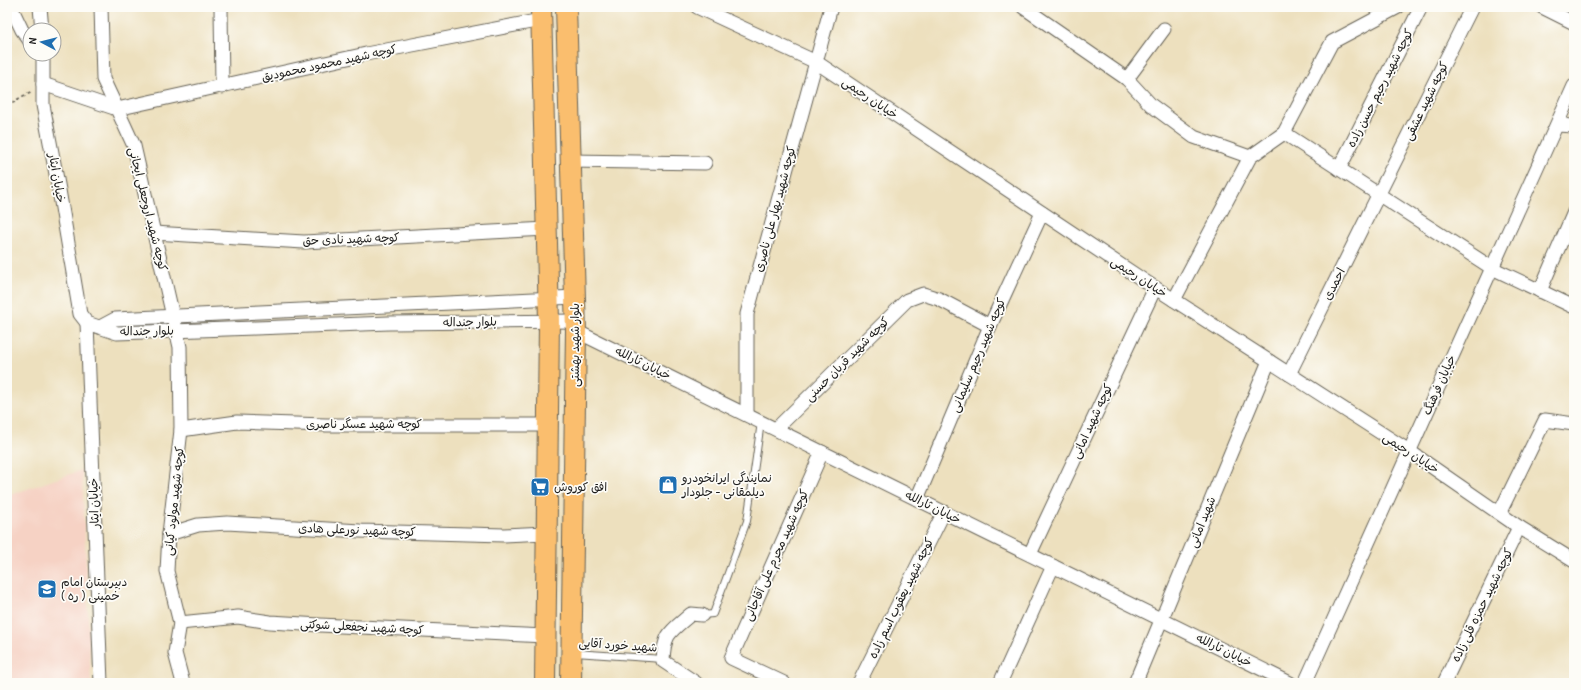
<svg xmlns="http://www.w3.org/2000/svg" width="1581" height="690" font-family="'Patrick Hand','Playpen Sans Arabic',sans-serif">
	<style>
		.built { fill: #f6d2c4 }
		.lines { fill: none; stroke-linecap: round; stroke-linejoin: round }
		.service-casing { stroke: #656155; stroke-width: 8 }
		.minor-casing { stroke: #656155; stroke-width: 15 }
		.primary-casing { stroke: #656155; stroke-width: 22 }
		.path { stroke: #656155; stroke-width: 2.5; stroke-dasharray: 3 3; stroke-linecap: butt }
		.service { stroke: #fff; stroke-width: 6 }
		.minor { stroke: #fff; stroke-width: 13 }
		.primary { stroke: #fabe6e; stroke-width: 20 }
		.labels { text-anchor: middle; stroke-width: 3.5; stroke-linejoin: round; paint-order: stroke }
		.street-label { font-size: 12px; fill: #1c1c1c; stroke: #fdfcf7 }
		.poi-label { font-size: 12px; fill: #1c1c1c; stroke: #fdfcf7; text-anchor: start }
	</style>
	<rect width="100%" height="100%" fill="#fdfcf7"/>
	<filter id="ink" filterUnits="userSpaceOnUse"><feTurbulence type="fractalNoise" baseFrequency=".025" numOctaves="2"/><feDisplacementMap in="SourceGraphic" scale="8" xChannelSelector="R" yChannelSelector="G"/><feConvolveMatrix kernelMatrix="1 2 1 2 8 2 1 2 1" color-interpolation-filters="sRGB"/></filter>
	<filter id="wash" filterUnits="userSpaceOnUse"><feTurbulence type="fractalNoise" baseFrequency=".012" numOctaves="4" result="noise"/><feDisplacementMap in="SourceGraphic" scale="16" xChannelSelector="R" yChannelSelector="G"/><feGaussianBlur stdDeviation="0.9" result="paint"/><feColorMatrix in="noise" values="0 0 0 0 0 0 0 0 0 0 0 0 0 0 0 0 0 1.4 0 .05"/><feComposite in="paint" operator="in"/></filter>
	<g filter="url(#wash)">
		<rect width="100%" height="100%" fill="#ede0be"/>
		<path class="built" d="M82,470L91,683H7V496Z"/>
	</g>
	<g filter="url(#ink)">
		<g class="lines">
			<defs>
				<g id="service">
					<path d="M702,615L713,614L747,521L761,422"/>
					<path d="M575,653L663,659"/>
				</g>
				<g id="minor">
					<path d="M11,7L22,30L30,41"/>
					<path d="M40,7L42,30"/>
					<path d="M101,7L103,79L117,109L366,54L541,20"/>
					<path d="M221,7L222,87"/>
					<path d="M697,7L816,62L1143,280L1409,451L1519,527L1574,561"/>
					<path d="M1023,7L1127,79L1151,105L1194,137L1250,157"/>
					<path d="M1542,7L1574,23"/>
					<path d="M43,54V105L59,190L80,314L87,323L117,333L389,323L576,321"/>
					<path d="M1127,79L1164,29"/>
					<path d="M43,84L117,109L134,146L180,347L181,430L169,534L167,571L180,623L175,653L183,683"/>
					<path d="M1557,125L1574,126"/>
					<path d="M1284,133L1492,268L1574,307"/>
					<path d="M570,161L705,163"/>
					<path d="M1339,169L1421,7"/>
					<path d="M154,233L304,242L547,229"/>
					<path d="M1540,291L1574,212"/>
					<path d="M1174,300L1250,157L1284,133L1332,42L1398,7"/>
					<path d="M87,323L101,683"/>
					<path d="M100,327L115,319L575,297"/>
					<path d="M576,331L1290,683"/>
					<path d="M1289,374L1472,7"/>
					<path d="M747,415V314L831,7"/>
					<path d="M776,429L907,300L923,294L939,299L990,326"/>
					<path d="M181,430L237,422L326,425H547"/>
					<path d="M917,499L990,326L1042,213"/>
					<path d="M1500,512L1545,420L1574,424"/>
					<path d="M169,534L198,525L227,523L360,531L504,535L546,533"/>
					<path d="M1030,554L1155,288"/>
					<path d="M180,623L238,617L270,622L320,625L545,636"/>
					<path d="M696,683L663,661C664,633 670,632 691,614L702,615"/>
					<path d="M784,683L731,658L822,452"/>
					<path d="M859,683L944,512"/>
					<path d="M1000,683L1053,566"/>
					<path d="M1135,683L1269,361"/>
					<path d="M1305,683L1574,86"/>
					<path d="M1444,683L1519,527"/>
				</g>
				<g id="primary">
					<path d="M541,7L549,321L545,683"/>
					<path d="M566,7L576,331L571,683"/>
				</g>
			</defs>
			<use href="#service" class="service-casing"/>
			<use href="#minor" class="minor-casing"/>
			<use href="#primary" class="primary-casing"/>
			<path class="path" d="M7,106L31,92"/>
			<use href="#service" class="service"/>
			<use href="#minor" class="minor"/>
			<use href="#primary" class="primary"/>
		</g>
	</g>
	<defs>
		<symbol id="shop-square" viewBox="-11 -11 22 22"><rect x="-9" y="-9" width="18" height="18" rx="4" fill="#1f6fb2" stroke="#fdfcf7"/><path d="M-5-2.5h2.3a2.7 3.5 0 0 1 5.4 0H5L5.5 6h-11ZM-1.5-2.5h3a1.5 2.3 0 0 0-3 0Z" fill="#fff"/></symbol>
		<symbol id="supermarket-square" viewBox="-11 -11 22 22"><rect x="-9" y="-9" width="18" height="18" rx="4" fill="#1f6fb2" stroke="#fdfcf7"/><path d="M-6-5.5h2.5l.6 2H6L4.5 2H-2.5L-4.4-4H-6ZM-1.5 3.2a1.3 1.3 0 1 0 .1 0ZM3 3.2a1.3 1.3 0 1 0 .1 0Z" fill="#fff"/></symbol>
		<symbol id="school-square" viewBox="-11 -11 22 22"><rect x="-9" y="-9" width="18" height="18" rx="4" fill="#1f6fb2" stroke="#fdfcf7"/><path d="M0-5L7-2L0 1L-7-2ZM-4 1L0 2.5L4 1V4Q0 6-4 4Z" fill="#fff"/></symbol>
	</defs>
	<g fill-rule="evenodd">
		<use href="#shop-square" x="657" y="474" width="22" height="22"/>
		<use href="#supermarket-square" x="529" y="476" width="22" height="22"/>
		<use href="#school-square" x="36" y="578" width="22" height="22"/>
	</g>
	<g class="labels">
		<g class="street-label">
			<text transform="translate(329 63) rotate(-12)" y="4">کوچه شهید محمود محمودیق</text>
			<text transform="translate(1380 88) rotate(-63)" y="4">کوچه شهید رحیم حسن زاده</text>
			<text transform="translate(870 98) rotate(34)" y="4">خیابان رحیمی</text>
			<text transform="translate(1426 101) rotate(-64)" y="4">کوچه شهید عشقی</text>
			<text transform="translate(57 178) rotate(80)" y="4">خیابان ایثار</text>
			<text transform="translate(148 209) rotate(76)" y="4">کوچه شهید اروجعلی ایجانی</text>
			<text transform="translate(775 209) rotate(-75)" y="4">کوچه شهید بهار علی ناصری</text>
			<text transform="translate(351 239) rotate(-2)" y="4">کوچه شهید نادی حق</text>
			<text transform="translate(1139 277) rotate(33)" y="4">خیابان رحیمی</text>
			<text transform="translate(1334 284) rotate(-63)" y="4">احمدی</text>
			<text transform="translate(470 322) rotate(-1)" y="4">بلوار جنداله</text>
			<text transform="translate(147 331) rotate(-1)" y="4">بلوار جنداله</text>
			<text transform="translate(575 345) rotate(-90)" y="4">بلوار شهید بهشتی</text>
			<text transform="translate(978 355) rotate(-67)" y="4">کوچه شهید رحیم سلیمانی</text>
			<text transform="translate(847 359) rotate(-45)" y="4">کوچه شهید قربان حسنی</text>
			<text transform="translate(643 363) rotate(26)" y="4">خیابان ثارالله</text>
			<text transform="translate(1439 385) rotate(-66)" y="4">خیابان فرهنگ</text>
			<text transform="translate(1092 421) rotate(-65)" y="4">کوچه شهید امانی</text>
			<text x="364" y="428">کوچه شهید عسگر ناصری</text>
			<text transform="translate(1411 453) rotate(33)" y="4">خیابان رحیمی</text>
			<text transform="translate(174 501) rotate(-84)" y="4">کوچه شهید مولود کیانی</text>
			<text transform="translate(94 503) rotate(-92)" y="4">خیابان ایثار</text>
			<text transform="translate(933 507) rotate(26)" y="4">خیابان ثارالله</text>
			<text transform="translate(1202 522) rotate(-68)" y="4">شهید امانی</text>
			<text transform="translate(357 530) rotate(2)" y="4">کوچه شهید نورعلی هادی</text>
			<text transform="translate(776 555) rotate(-66)" y="4">کوچه شهید محرم علی آقاجانی</text>
			<text transform="translate(901 598) rotate(-64)" y="4">کوچه شهید یعقوب اسم زاده</text>
			<text transform="translate(1482 605) rotate(-64)" y="4">کوچه شهید حمزه قلی زاده</text>
			<text transform="translate(362 627) rotate(3)" y="4">کوچه شهید نجفعلی شوکتی</text>
			<text transform="translate(618 645) rotate(4)" y="4">شهید خورد آقایی</text>
			<text transform="translate(1224 650) rotate(26)" y="4">خیابان ثارالله</text>
		</g>
		<g class="poi-label">
			<text x="682" y="482">نمایندگی ایرانخودرو<tspan x="682" dy="14">دیلمقانی - جلودار</tspan></text>
			<text x="554" y="491">افق کوروش</text>
			<text x="61" y="586">دبیرستان امام<tspan x="61" dy="14">خمینی ( ره )</tspan></text>
		</g>
	</g>
	<rect width="1581" height="690" fill="none" stroke="#fdfcf7" stroke-width="24"/>
	<g transform="translate(42 42) rotate(277)"><circle r="19" fill="#fdfcf7" stroke="#a3a29f"/>
	<path d="M0-3L7 15L0 10L-7 15Z" fill="#1f6fb2"/>
	<text y="-6" font-size="11" font-weight="bold" text-anchor="middle" fill="#1c1c1c">N</text>
	</g>
</svg>
